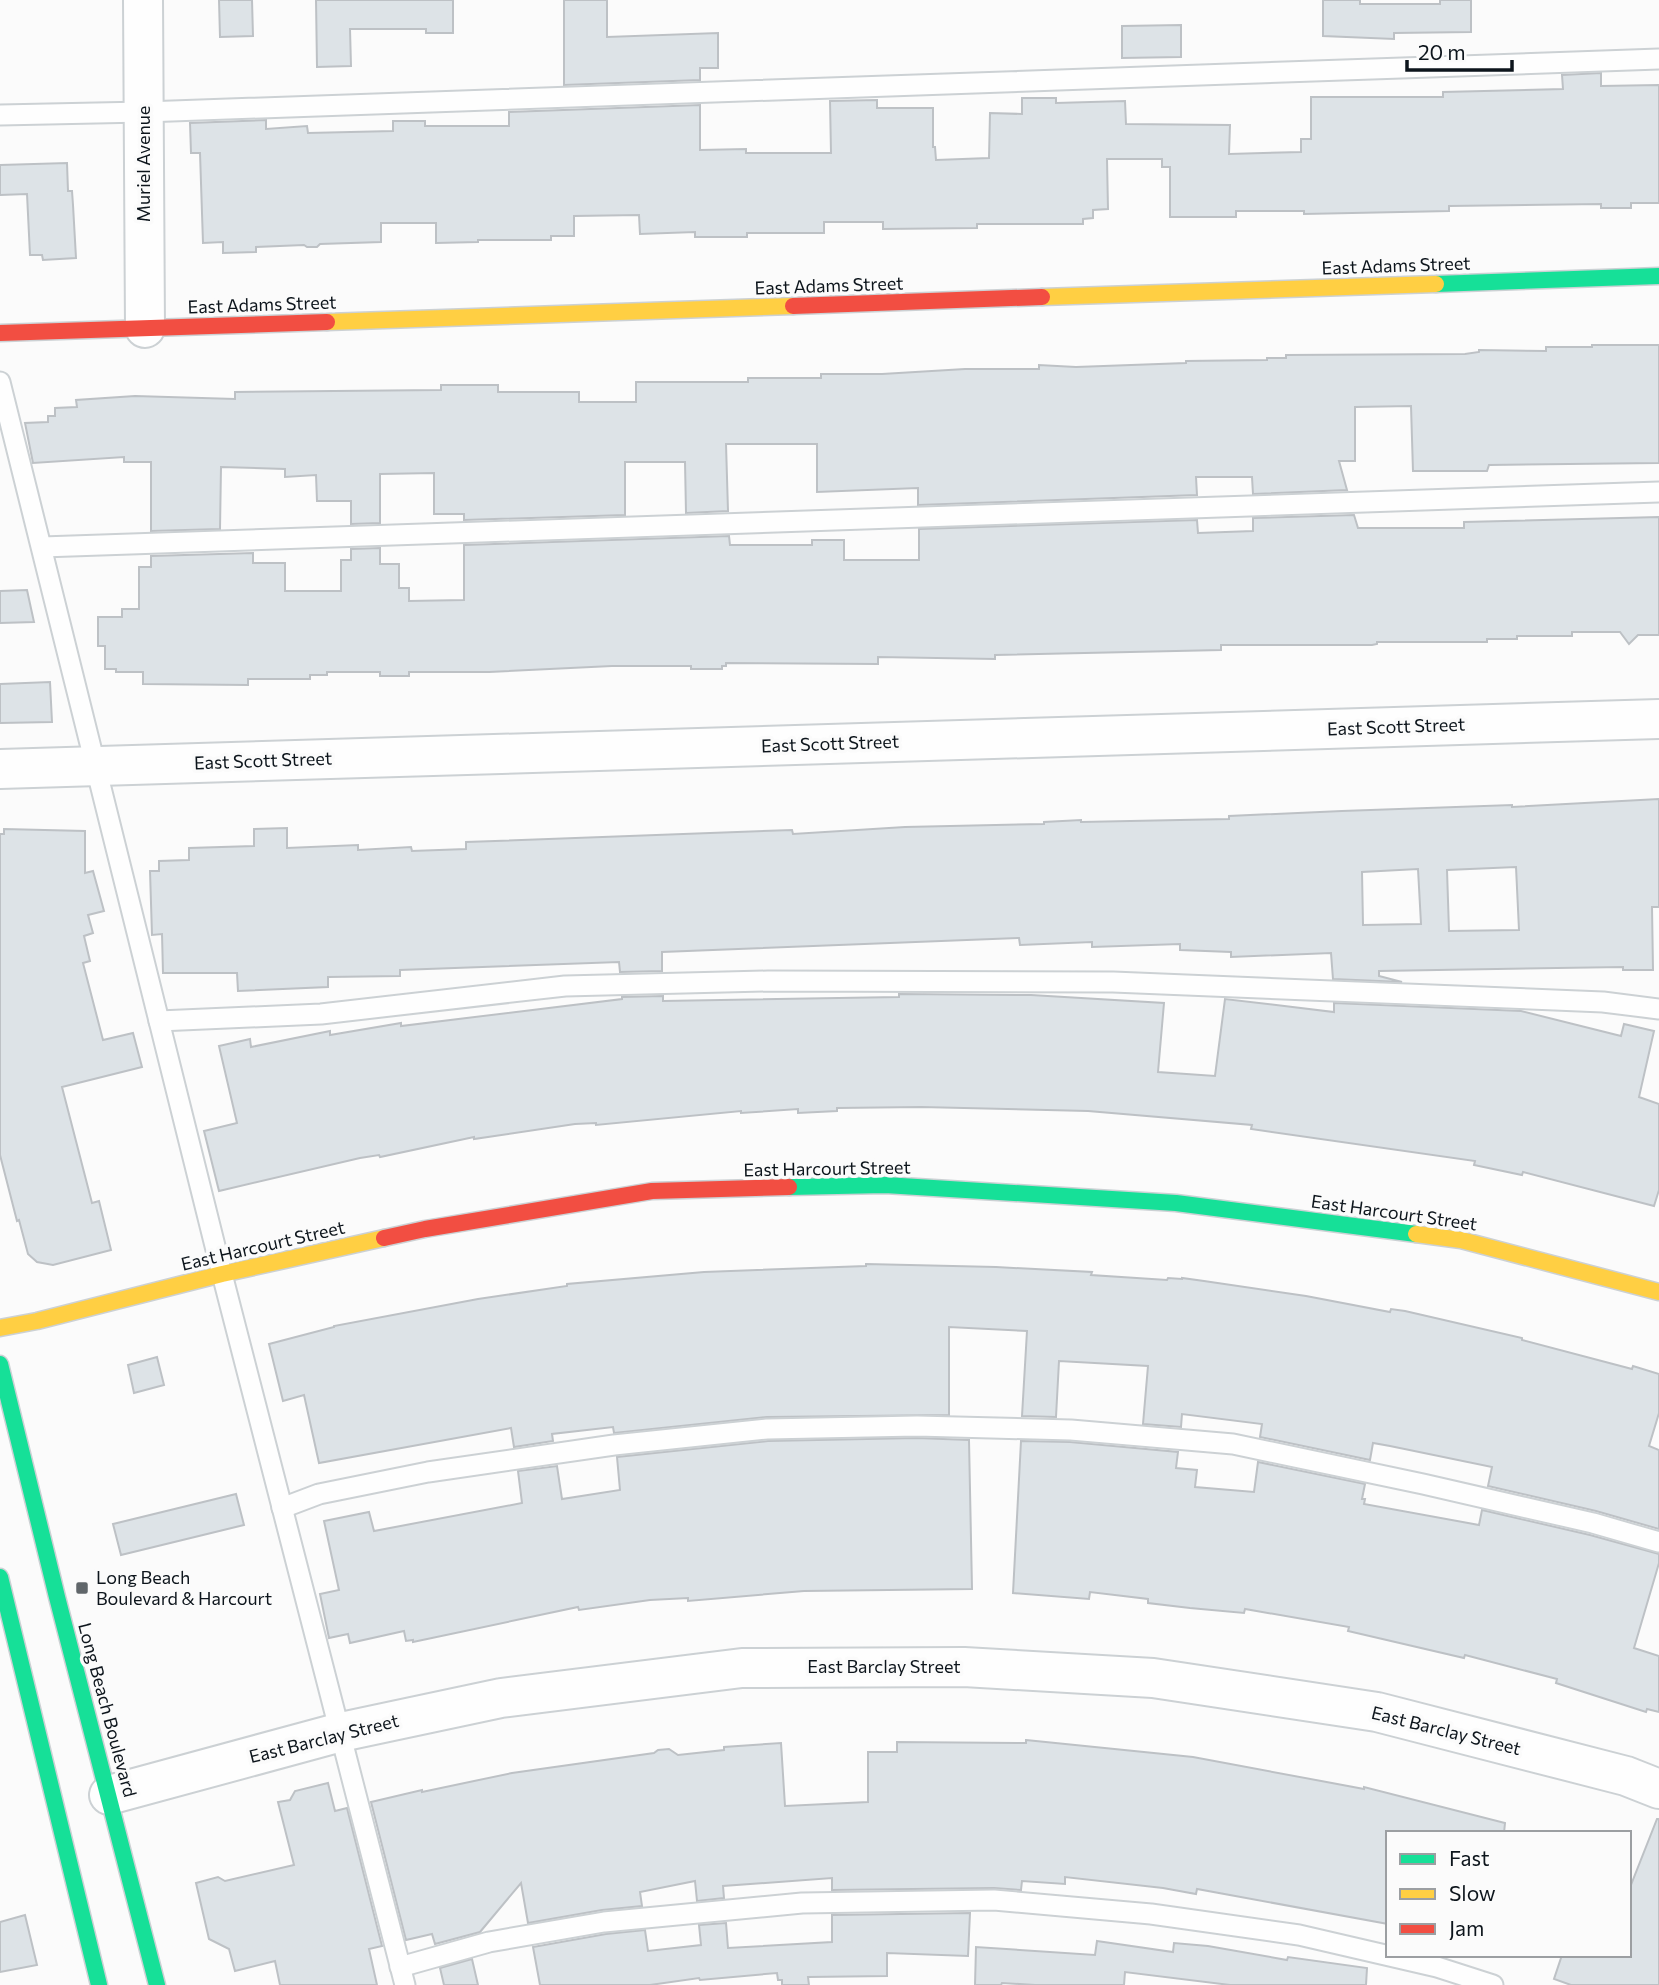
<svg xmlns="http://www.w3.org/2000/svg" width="1659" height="1985" font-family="Commissioner,sans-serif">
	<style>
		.building { fill: #dde3e7; stroke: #bdc1c5; stroke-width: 2; fill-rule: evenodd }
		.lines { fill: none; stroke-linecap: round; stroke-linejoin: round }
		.lane-casing { stroke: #ccd1d4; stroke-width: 23 }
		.street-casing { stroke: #ccd1d4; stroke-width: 42 }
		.fast-casing { stroke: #ccd1d4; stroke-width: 19 }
		.slow-casing { stroke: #ccd1d4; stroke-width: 19 }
		.jam-casing { stroke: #ccd1d4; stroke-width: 19 }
		.lane { stroke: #fefefe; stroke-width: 19 }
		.street { stroke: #fefefe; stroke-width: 38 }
		.fast { stroke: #16e098; stroke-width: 16 }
		.slow { stroke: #ffcf43; stroke-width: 16 }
		.jam { stroke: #f24e42; stroke-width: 16 }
		.poi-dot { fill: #60666a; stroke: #fbfbfb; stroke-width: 2.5 }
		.labels { text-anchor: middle; stroke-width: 7; stroke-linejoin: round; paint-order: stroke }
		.street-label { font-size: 18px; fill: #0d151c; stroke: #fbfbfb }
		.poi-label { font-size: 18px; fill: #0d151c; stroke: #fbfbfb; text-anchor: start }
	</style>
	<rect width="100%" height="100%" fill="#fbfbfb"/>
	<g class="building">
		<path d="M219,0H252L253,36L220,37Z"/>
		<path d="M316,0H453V33H426V29H350L351,66L317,67Z"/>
		<path d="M564,0H607V37L718,33V68H700V80L564,85Z"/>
		<path d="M1323,0H1360V4H1440V0H1471V32L1394,33V39L1323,36Z"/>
		<path d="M1181,25V57L1122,58V26Z"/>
		<path d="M1601,73V86L1659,85V203H1631V208H1601V204L1449,206V211L1304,214V211H1236V217H1170V167H1162V159H1107L1108,209L1093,210V218L1083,219V224H977V228L883,229V222H824V233H747V237H695V232L640,234L639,215L574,216V236H551V240H478V242L436,243V223H381V242L320,244L317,247H307L304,245L256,247V252L223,253V242L203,243L200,153H191L190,123L266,120V129L307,126L308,133L393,131V121H425V126H509V112L700,105V150L746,149V153H831L830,101L877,100V108H933V147H935L936,160L989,158L990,113L1022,114V98H1056V103L1125,101L1126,124L1230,125L1229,154L1301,152V139H1311V97H1443V92L1563,89L1562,75Z"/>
		<path d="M67,163L68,191H72L73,205L76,258L43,260L42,255H30L27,194L0,195V165Z"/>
		<path d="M1592,345H1659V463L1489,465L1487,471H1413L1411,406L1355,407V461H1339L1347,490L1253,494L1252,477H1196L1197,495L918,505V488L817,492V444H726L728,511L686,513L685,462H625V515L464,520V514H434V473L380,474V523L351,524V501H317L316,475L285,477V469L221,467L220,529L151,531V462H124V457L33,463L25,423L48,422V416H55V408L77,407L76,400L135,396L235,399V392L441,390V385H498V392H579V402H636V382H748V378H821V374H882L965,369H1039V365L1076,367L1186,363V361L1267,360V358H1286V355L1465,354L1479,352V350L1546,351V347H1592Z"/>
		<path d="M1354,515L1358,528H1464V522L1659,517V635H1638L1629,644L1620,632H1572V636H1517V639H1487V642H1377V644L1372,645H1221V650L995,655V659L878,657V664L726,663V666H722V669H691V666H612L489,672H409V676H380V672H327V675H310V679H248V685L143,684V672H116V669H105V646H98V617H122V609H139V567H151V556L253,553V563H285V591H341V560H351V549L380,548V564H399V588H409V601L464,600V545L729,536L730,545H812V540H844V560H919V529L1197,520L1198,533L1253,531V518Z"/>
		<path d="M27,590L34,622L0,623V591Z"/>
		<path d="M50,682L52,722L0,723V684Z"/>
		<path d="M1659,799V907H1652L1653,970H1623V967L1379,971V976L1402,982L1333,979L1331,953L1231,957V952L1180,950V944L1092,947V942L1020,945L1019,938L662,952V971L620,972L619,962L400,970V976L328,977V987L238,991L237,973H163L162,934L152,935L150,871H159V861L189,860V848L254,846V829L287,828V848L358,845V850L411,847L412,851L466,849V842L792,830L793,834L905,827L1044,824V822L1081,820V822L1229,819V816L1342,811L1512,805V807ZM1516,867L1519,930L1449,931L1447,870ZM1418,869L1421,924L1363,925L1362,872Z"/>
		<path d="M4,829L85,831V873L93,871L104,911L88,915L93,933L84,936L90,961L83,963L103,1040L133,1033L142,1067L62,1087L92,1203L99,1201L111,1250L53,1265L37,1262L28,1254L19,1220L17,1221L0,1155V834H4Z"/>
		<path d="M899,994L1031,995L1164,1003L1158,1072L1215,1076L1225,999L1334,1012V1003L1521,1011L1621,1036L1624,1024L1654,1031L1639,1097L1659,1104V1190L1654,1206L1523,1172L1522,1175L1474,1165L1475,1161L1251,1129L1252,1125L1088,1111L921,1107L837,1108V1111L798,1113V1109L741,1113V1111L596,1125V1123L575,1124L474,1139V1137L380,1157L379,1155L360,1158L219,1191L204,1131L237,1123L219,1046L250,1039L251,1047L330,1031V1035L401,1023V1026L622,999V997L663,996V1001L899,997Z"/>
		<path d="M866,1264L996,1267L1092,1272L1091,1275L1167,1280L1168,1278L1182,1279V1278L1204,1281L1306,1296L1390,1312L1391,1309L1405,1311L1522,1338V1340L1632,1369L1633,1366L1659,1374V1413L1649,1446L1659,1450V1529L1596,1511L1488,1486L1492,1467L1390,1446L1373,1443L1370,1460L1260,1437L1262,1424L1182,1414L1181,1427L1143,1424L1148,1366L1059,1361L1056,1417L1022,1416L1027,1331L949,1327V1415L767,1417L614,1433L613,1427L552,1434L553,1441L514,1447L511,1428L319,1463L304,1395L283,1401L269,1344L334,1327V1326L478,1299L567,1286V1284L704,1272L866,1266Z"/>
		<path d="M157,1357L164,1385L134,1393L128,1365Z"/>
		<path d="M917,1438L969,1440L972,1589L804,1591L688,1601V1598L650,1600L579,1610L578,1607L413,1642V1640L406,1641L404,1631L350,1643L348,1634L329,1638L320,1594L339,1590L324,1521L369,1512L374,1531L522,1503L518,1471L557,1466L562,1499L620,1490L617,1457L768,1441Z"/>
		<path d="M1021,1441L1070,1442L1178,1452L1176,1468L1197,1470L1195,1487L1254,1492L1258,1462L1365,1484L1362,1499H1365L1364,1504L1479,1525L1482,1510L1590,1535L1659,1554V1563L1634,1648L1659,1656V1712L1647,1709L1646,1712L1556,1683L1557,1679L1465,1655L1464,1658L1348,1631L1349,1627L1245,1609L1244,1613L1190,1608L1148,1603V1599L1090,1592L1089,1599L1013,1593Z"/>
		<path d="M236,1494L244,1525L121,1555L113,1524Z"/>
		<path d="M1026,1740L1193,1757L1364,1789V1787L1505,1823L1504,1833H1388V1924L1197,1889L1196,1894L1163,1888L1065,1877V1884L1022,1881L1021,1890L994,1888L832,1890V1878L723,1886L724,1898L697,1901L695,1881L640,1892L642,1906L602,1910L528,1923L521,1883L480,1932L435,1944L432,1934L406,1940L371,1802L422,1790V1792L512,1773L654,1753L658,1750L669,1749L678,1755L724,1750V1747L781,1743L785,1806L868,1802V1752H897V1742L1026,1743Z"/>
		<path d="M328,1783L335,1811L347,1808L382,1946L369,1949L377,1985H280L275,1961L235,1971L229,1949L209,1939L196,1883L218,1877L225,1881L294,1865L278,1802L290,1800L295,1791Z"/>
		<path d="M1657,1819H1659V1985H1571L1554,1979L1562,1955H1629V1890Z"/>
		<path d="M970,1913L968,1956L887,1953V1976L808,1977L809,1985H782V1980H778L777,1973L700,1980L699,1978L650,1985H540L533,1947L606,1934L645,1930L648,1951L701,1945L699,1925L726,1923L728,1948L832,1942V1915Z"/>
		<path d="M25,1915L37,1965L0,1972V1922Z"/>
		<path d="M1097,1941L1173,1952L1174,1943L1208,1946L1287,1960L1288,1957L1367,1968L1366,1985H1230L1125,1972L1124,1985H1035L1002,1983L1001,1985H975L976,1947L1095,1955Z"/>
		<path d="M472,1959L478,1985H444L440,1968Z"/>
	</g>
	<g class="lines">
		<defs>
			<g id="lane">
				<path d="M0,115L144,112L1659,59"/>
				<path d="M0,382L222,1274L405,1985"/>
				<path d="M42,547L1659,492"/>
				<path d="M159,1021L321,1014L565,986L768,981L1113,982L1603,1002L1659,1009"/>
				<path d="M282,1508L319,1494L428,1472L614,1445L767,1429L917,1426L1071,1430L1233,1444L1423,1484L1593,1523L1659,1542"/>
				<path d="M400,1967L489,1942L604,1922L802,1903L994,1900L1151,1914L1299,1935L1437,1967L1493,1985"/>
			</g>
			<g id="street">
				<path d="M143,0L145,328"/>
				<path d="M0,769L1659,719"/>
				<path d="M109,1795L341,1732L501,1698L742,1668L964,1667L1153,1678L1377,1712L1626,1776L1659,1789"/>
			</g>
			<g id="fast">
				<path d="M1436,284L1659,276"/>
				<path d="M789,1187L885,1185L1176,1203L1416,1234"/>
				<path d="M0,1364L57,1597L157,1985"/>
				<path d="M0,1577L99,1985"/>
			</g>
			<g id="slow">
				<path d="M1042,297L1436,284"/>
				<path d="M327,322L793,306"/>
				<path d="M1416,1234L1461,1240L1659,1292"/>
				<path d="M0,1328L37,1321L222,1274L384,1238"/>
			</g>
			<g id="jam">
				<path d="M793,306L1042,297"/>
				<path d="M0,333L327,322"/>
				<path d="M384,1238L425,1229L652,1191L789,1187"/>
			</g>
		</defs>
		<use href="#lane" class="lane-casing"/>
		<use href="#street" class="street-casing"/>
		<use href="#fast" class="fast-casing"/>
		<use href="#slow" class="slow-casing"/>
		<use href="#jam" class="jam-casing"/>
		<use href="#lane" class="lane"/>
		<use href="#street" class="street"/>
		<use href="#fast" class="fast"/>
		<use href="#slow" class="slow"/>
		<use href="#jam" class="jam"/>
	</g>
	<rect class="poi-dot" x="75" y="1581" width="14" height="14" rx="3.5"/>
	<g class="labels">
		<g class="street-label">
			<text transform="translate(144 164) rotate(-90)" y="6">Muriel Avenue</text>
			<text transform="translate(1396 266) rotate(-2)" y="6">East Adams Street</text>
			<text transform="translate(829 286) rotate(-2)" y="6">East Adams Street</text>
			<text transform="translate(262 305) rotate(-2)" y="6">East Adams Street</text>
			<text transform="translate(1396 727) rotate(-2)" y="6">East Scott Street</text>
			<text transform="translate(830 744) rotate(-2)" y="6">East Scott Street</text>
			<text transform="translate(263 761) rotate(-2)" y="6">East Scott Street</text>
			<text transform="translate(827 1169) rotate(-1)" y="6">East Harcourt Street</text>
			<text transform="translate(1394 1213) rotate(8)" y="6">East Harcourt Street</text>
			<text transform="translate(263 1246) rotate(-13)" y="6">East Harcourt Street</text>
			<text x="884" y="1673">East Barclay Street</text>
			<text transform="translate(107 1710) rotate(75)" y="6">Long Beach Boulevard</text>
			<text transform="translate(1446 1731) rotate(14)" y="6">East Barclay Street</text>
			<text transform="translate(324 1739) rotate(-14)" y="6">East Barclay Street</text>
		</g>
		<g class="poi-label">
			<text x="96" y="1584">Long Beach<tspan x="96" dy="21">Boulevard &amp; Harcourt</tspan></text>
		</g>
	</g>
	<rect x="1386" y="1831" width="245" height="126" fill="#fbfbfb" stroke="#9c9fa2" stroke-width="2"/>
	<rect x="1400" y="1854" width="35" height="10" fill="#16e098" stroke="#9c9fa2" stroke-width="2"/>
	<text x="1449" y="1866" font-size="21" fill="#0d151c">Fast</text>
	<rect x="1400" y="1889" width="35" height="10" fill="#ffcf43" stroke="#9c9fa2" stroke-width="2"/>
	<text x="1449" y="1901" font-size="21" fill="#0d151c">Slow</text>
	<rect x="1400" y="1924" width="35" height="10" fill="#f24e42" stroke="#9c9fa2" stroke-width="2"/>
	<text x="1449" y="1936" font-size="21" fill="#0d151c">Jam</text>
	<path d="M1407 60v10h105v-10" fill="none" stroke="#0d151c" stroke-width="3.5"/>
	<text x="1418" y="60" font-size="21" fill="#0d151c" stroke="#fbfbfb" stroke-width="5" paint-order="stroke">20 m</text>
</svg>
